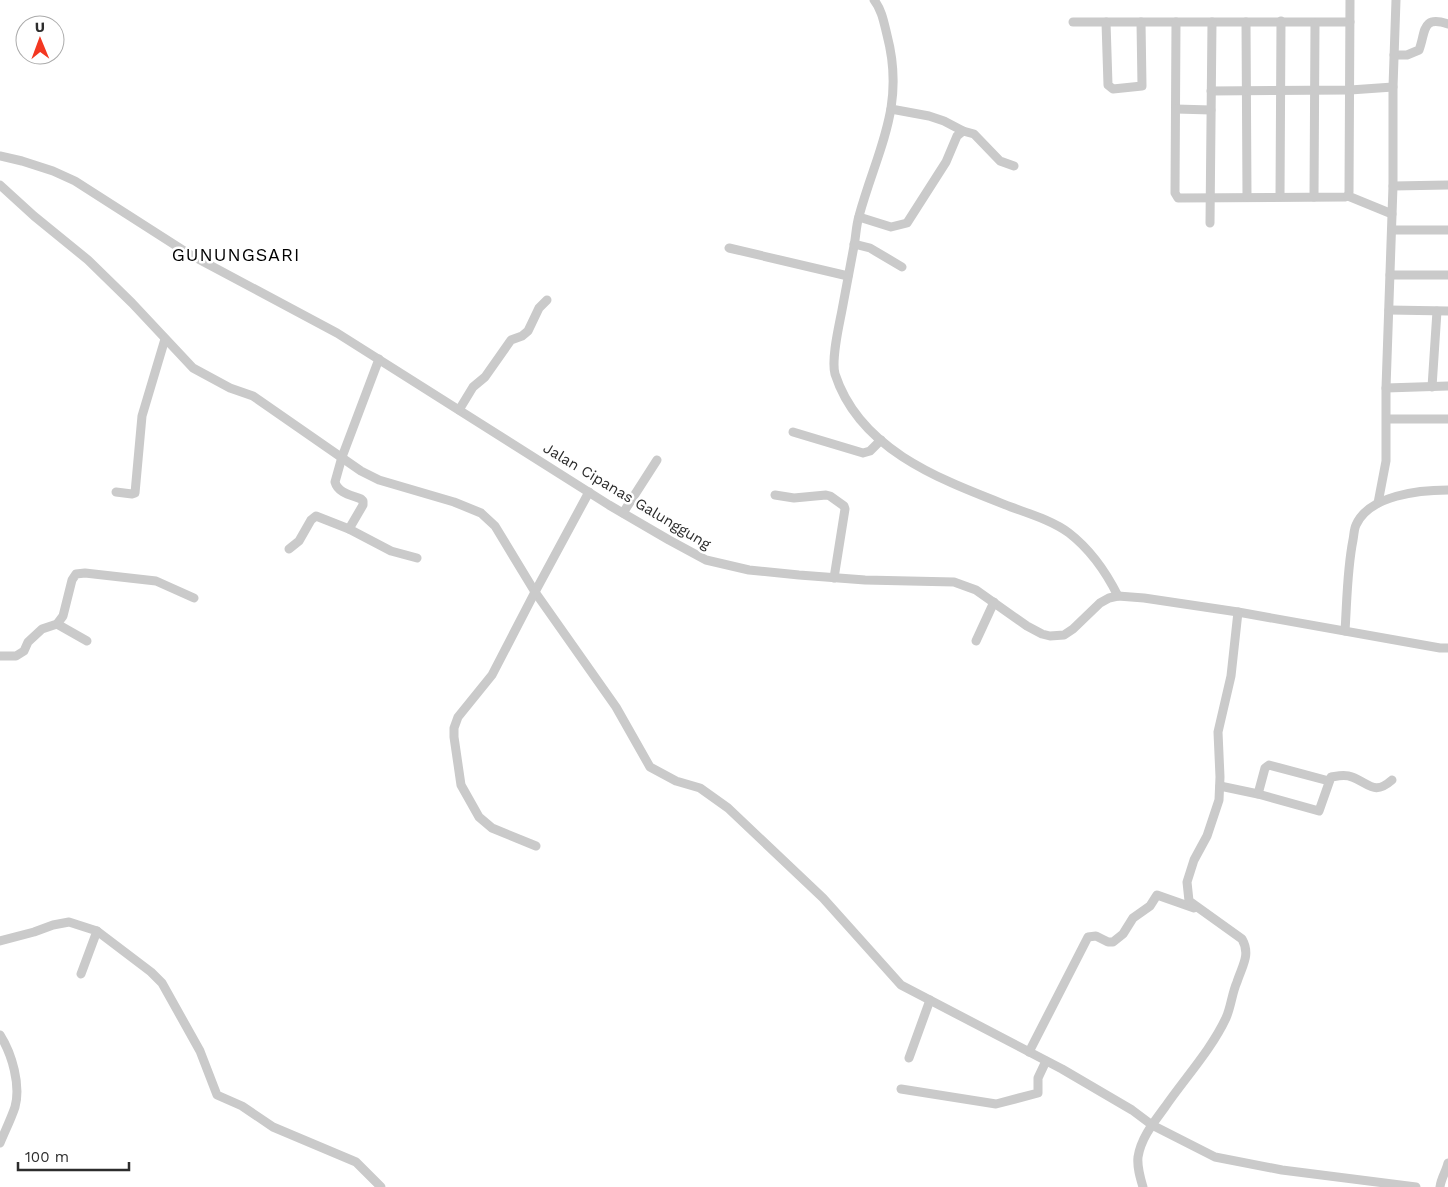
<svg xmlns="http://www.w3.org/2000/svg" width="1448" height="1187" font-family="'Work Sans',sans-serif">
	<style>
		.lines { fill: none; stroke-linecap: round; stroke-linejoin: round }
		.minor { stroke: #cacaca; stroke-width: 9 }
		.labels { text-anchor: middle; stroke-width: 5; stroke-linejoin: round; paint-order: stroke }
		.street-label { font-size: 15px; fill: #2d2d2d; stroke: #fff }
		.quarter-label { font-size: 18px; letter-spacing: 1px; fill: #000; stroke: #fff }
	</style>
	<rect width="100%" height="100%" fill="#fff"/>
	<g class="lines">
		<g class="minor">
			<path d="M874,0C882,10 884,23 887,35C906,107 877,150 859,216C856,226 856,236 854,246C850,267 846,289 842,310C839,326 831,359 835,374C860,451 942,480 1011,507C1030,514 1053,521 1069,533C1091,550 1106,572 1118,596"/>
			<path d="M1073,22H1350"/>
			<path d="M1106,22L1108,85L1113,89L1142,86L1141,22"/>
			<path d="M1176,22L1175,193L1178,198L1345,197L1348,196L1349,192L1350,0"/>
			<path d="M1246,22L1247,197"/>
			<path d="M1394,55H1407L1419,50C1426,32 1421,15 1448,24"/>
			<path d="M1211,91L1350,90L1393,87"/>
			<path d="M891,109L929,116L944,121L963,131"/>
			<path d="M1176,109L1211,110"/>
			<path d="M0,156L22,161L53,171L75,181L189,254L337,333L609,505L669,540L706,560L749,570L799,575L865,580L954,582L976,590L1027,626L1042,634L1050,636L1064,635L1073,629L1100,603L1109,598L1118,596L1144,598L1238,612L1440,648H1448"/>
			<path d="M0,185L34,216L88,260L132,303L193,368L230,388L253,396L361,471L379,480L454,502L481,513L495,526L535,592L616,707L650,767L676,781L700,788L728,808L823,898L901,985L1062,1069L1132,1110L1152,1125L1215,1157L1282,1170L1416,1187"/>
			<path d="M1393,186L1448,185"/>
			<path d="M1280,196L1281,21"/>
			<path d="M1348,196L1392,214"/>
			<path d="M1314,197L1315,23"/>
			<path d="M859,217L891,227L907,223L946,162L957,136L963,131L974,134L1000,161L1014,166"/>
			<path d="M1210,223L1212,22"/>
			<path d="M1392,230H1448"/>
			<path d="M854,244L870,248L902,267"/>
			<path d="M729,248L848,276"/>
			<path d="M1390,275H1448"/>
			<path d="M1389,310L1448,311"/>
			<path d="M379,359L342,457L335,482C338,493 351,495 361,499L363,501V505L349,529L391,551L417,558"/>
			<path d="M1432,387L1437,311"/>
			<path d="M1386,388L1448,386"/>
			<path d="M459,410L473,387L485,377L511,340L522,336L528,331L539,308L547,300"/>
			<path d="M1387,419H1448"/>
			<path d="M793,432L863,453L870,451L881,440"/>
			<path d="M116,492L132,494L135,493L142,416L165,339"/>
			<path d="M775,495L794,498L826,495L830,496L844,506L845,509L834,578"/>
			<path d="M1378,503L1386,461V388L1393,186V87L1396,0"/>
			<path d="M623,513L657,460"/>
			<path d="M289,549L299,541L311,520L316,516L349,529"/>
			<path d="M57,624L87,641"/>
			<path d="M1345,631C1347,601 1347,570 1353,540C1354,535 1354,529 1356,525C1369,495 1420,490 1448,490"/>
			<path d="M976,641L994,602"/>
			<path d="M0,656H16L24,651L28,642L42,629L57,624L63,616L72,580L76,574L85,573L156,581L194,598"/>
			<path d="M1220,786L1258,794L1319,811L1331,777C1338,776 1345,774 1352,777C1369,783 1374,796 1392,780"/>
			<path d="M1258,794L1265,768L1269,765L1329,781"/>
			<path d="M536,846L492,828L479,817L461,785L454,737V728L458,717L492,675L535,592L589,492"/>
			<path d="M97,931L151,972L162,983L200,1051L217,1095L242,1106L273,1127L356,1162L381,1187"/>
			<path d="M0,941L34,932L53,925L69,922L97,931L81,974"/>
			<path d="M0,1035C12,1054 21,1085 15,1107C11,1119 5,1131 0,1143"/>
			<path d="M1029,1052L1088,937L1096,936L1108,942H1113L1123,934L1133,918L1150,906L1157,895L1194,908"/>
			<path d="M909,1058L930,1000"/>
			<path d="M901,1089L996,1104L1038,1093V1078L1046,1061"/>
			<path d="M1143,1187C1140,1177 1137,1167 1138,1157C1141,1138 1154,1122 1165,1107C1185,1078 1211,1050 1226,1018C1231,1007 1232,993 1237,982C1242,966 1251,955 1242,939L1189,901L1187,882L1194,860L1207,836L1219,800L1220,777L1218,732L1231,676L1238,612"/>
			<path d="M1440,1187C1441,1178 1446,1172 1448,1163"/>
		</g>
	</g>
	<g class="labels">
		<g class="street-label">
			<text transform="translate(627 496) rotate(31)" y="5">Jalan Cipanas Galunggung</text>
		</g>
		<g class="quarter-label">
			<text x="236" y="261">GUNUNGSARI</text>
		</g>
	</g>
	<g transform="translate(40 40) rotate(359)"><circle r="24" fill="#ffffff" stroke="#ababab"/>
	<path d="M0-4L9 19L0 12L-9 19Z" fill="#f33721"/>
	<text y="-8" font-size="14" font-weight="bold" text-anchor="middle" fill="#2d2d2d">U</text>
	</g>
	<path d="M18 1162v8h111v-8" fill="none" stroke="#2d2d2d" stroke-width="2.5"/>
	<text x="25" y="1162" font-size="15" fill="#2d2d2d" stroke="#ffffff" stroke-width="4" paint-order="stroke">100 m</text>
</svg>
